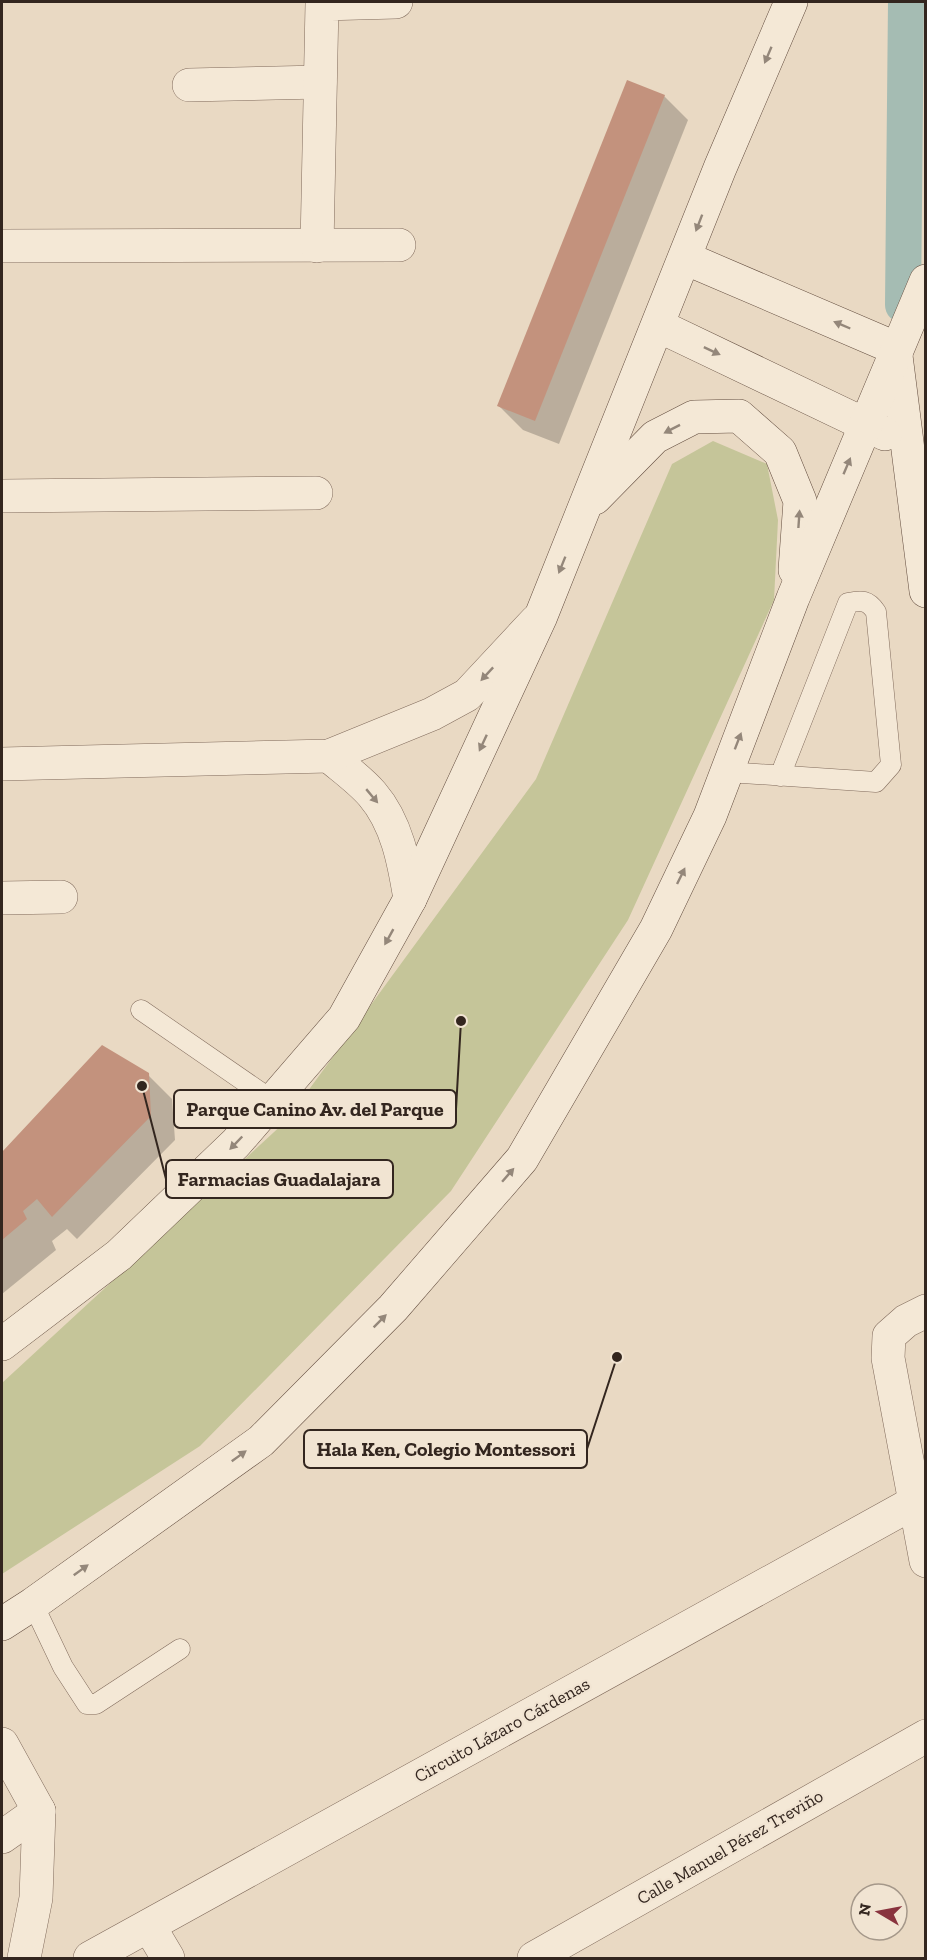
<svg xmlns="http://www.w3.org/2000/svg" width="927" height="1960" font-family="'Zilla Slab',serif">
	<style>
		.green { fill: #c5c599 }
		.shadow { fill: #0003 }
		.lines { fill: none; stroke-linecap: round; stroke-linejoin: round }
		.canal { stroke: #a5bcb3; stroke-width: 36 }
		.building { fill: #c3927d }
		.service-casing { stroke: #816b5c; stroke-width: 21 }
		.minor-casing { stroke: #816b5c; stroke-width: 34 }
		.tertiary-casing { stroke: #816b5c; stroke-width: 34 }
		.secondary-casing { stroke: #634d3f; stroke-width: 34 }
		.service { stroke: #f4e8d6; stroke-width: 20 }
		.minor { stroke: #f4e8d6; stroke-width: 33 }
		.tertiary { stroke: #f4e8d6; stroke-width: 33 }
		.secondary { stroke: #f4e8d6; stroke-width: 33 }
		.oneway { fill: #94877a }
		.labels { text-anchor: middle; stroke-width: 4.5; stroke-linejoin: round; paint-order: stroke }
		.street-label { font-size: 18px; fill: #33261f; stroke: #f1e4d2 }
		.leader { fill: none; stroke: #33261f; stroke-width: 2 }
		.callout-dot { fill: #33261f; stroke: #f1e4d2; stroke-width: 2 }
		.callout { fill: #f1e4d2; stroke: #33261f; stroke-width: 2 }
		.callout-label { font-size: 20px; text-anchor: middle; font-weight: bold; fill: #33261f }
	</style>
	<rect width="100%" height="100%" fill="#e9d9c3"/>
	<path class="green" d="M713,441L767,464L778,520L774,600L628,920L451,1191L200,1446L2,1574V1383L286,1121L536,779L672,464Z"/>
	<g class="shadow">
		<path d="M664,96L688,120L559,444L523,430L499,406Z"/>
		<path d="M102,1046L148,1075L172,1099L175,1140L77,1239L67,1229L52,1241L56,1250L2,1294V1154Z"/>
	</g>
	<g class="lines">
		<path class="canal" d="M903,305L906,2"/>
	</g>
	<g class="building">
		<path d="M627,80L665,95L535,421L497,406Z"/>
		<path d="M102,1045L149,1073L151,1116L52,1217L37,1199L23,1211L27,1219L2,1240V1152Z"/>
	</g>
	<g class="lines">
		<defs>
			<g id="service">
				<path d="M727,772L876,782L891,765L876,612C868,600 862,600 848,603L780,776"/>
				<path d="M141,1010L273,1101"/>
				<path d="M33,1604L63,1667L87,1704H96L180,1649"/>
			</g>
			<g id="minor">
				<path d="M189,85L320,82"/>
				<path d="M2,246L399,245"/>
				<path d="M317,246L322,4L396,2"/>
				<path d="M2,496L316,493"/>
				<path d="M329,756C343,768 360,780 372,794C397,823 404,862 410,899"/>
				<path d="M2,764L329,756L432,714L467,695L536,621"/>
				<path d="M2,898L61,897"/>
				<path d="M2,1837L39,1811"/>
				<path d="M149,1926L168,1958"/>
				<path d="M90,1958L915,1502"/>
				<path d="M534,1958L926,1736"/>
			</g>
			<g id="tertiary">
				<path d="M926,1311L906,1321L889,1336L888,1358L926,1561"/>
				<path d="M2,1744L39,1811L36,1898L24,1958"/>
			</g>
			<g id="secondary">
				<path d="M685,258L895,348L926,591"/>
				<path d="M659,326L885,434"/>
				<path d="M595,498L655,437L694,417L739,416L780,452L800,501L795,570"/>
				<path d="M2,1344L119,1255L236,1143L344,1018L410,899L541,616L720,168L791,2"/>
				<path d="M2,1624L33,1604L261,1441L393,1308L522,1159L656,929L710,816L793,598L926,281"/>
			</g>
		</defs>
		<use href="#service" class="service-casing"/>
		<use href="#minor" class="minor-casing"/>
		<use href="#tertiary" class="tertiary-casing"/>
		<use href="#secondary" class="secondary-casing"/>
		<use href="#service" class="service"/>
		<use href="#minor" class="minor"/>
		<use href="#tertiary" class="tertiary"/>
		<use href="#secondary" class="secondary"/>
	</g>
	<defs><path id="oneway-solid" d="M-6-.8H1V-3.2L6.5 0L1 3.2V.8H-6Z" transform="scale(1.5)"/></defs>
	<g class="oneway">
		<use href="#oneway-solid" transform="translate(768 55) rotate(113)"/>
		<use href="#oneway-solid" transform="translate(699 223) rotate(111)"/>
		<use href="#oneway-solid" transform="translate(842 325) rotate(-157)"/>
		<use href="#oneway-solid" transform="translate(712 351) rotate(25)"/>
		<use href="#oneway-solid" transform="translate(672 429) rotate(153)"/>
		<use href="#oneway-solid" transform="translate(847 466) rotate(-67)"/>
		<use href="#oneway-solid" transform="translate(799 519) rotate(-86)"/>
		<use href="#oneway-solid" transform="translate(562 565) rotate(112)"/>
		<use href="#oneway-solid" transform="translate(487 674) rotate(133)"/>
		<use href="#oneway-solid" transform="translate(738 741) rotate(-69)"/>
		<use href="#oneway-solid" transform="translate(483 743) rotate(115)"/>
		<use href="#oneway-solid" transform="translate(372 796) rotate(50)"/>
		<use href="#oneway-solid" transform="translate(681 876) rotate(-64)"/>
		<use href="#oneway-solid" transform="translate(389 937) rotate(119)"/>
		<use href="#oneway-solid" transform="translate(236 1143) rotate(134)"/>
		<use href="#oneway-solid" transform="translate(508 1175) rotate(-49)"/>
		<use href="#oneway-solid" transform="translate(380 1321) rotate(-45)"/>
		<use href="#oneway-solid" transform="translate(239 1456) rotate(-36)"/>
		<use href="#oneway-solid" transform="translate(81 1570) rotate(-36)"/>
	</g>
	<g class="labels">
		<g class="street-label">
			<text transform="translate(502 1730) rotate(-29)" y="6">Circuito Lázaro Cárdenas</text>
			<text transform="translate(730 1847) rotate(-30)" y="6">Calle Manuel Pérez Treviño</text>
		</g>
	</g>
	<path class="leader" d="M461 1021L456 1109M142 1086L166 1179M617 1357L587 1449"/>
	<g class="callout-dot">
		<circle cx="461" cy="1021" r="6"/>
		<circle cx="142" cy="1086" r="6"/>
		<circle cx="617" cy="1357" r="6"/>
	</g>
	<g class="callout">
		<rect x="174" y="1090" width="282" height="38" rx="6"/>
		<rect x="166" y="1160" width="227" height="38" rx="6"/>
		<rect x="304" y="1430" width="283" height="38" rx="6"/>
	</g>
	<g class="callout-label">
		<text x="315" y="1116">Parque Canino Av. del Parque</text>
		<text x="279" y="1186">Farmacias Guadalajara</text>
		<text x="446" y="1456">Hala Ken, Colegio Montessori</text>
	</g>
	<rect width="927" height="1960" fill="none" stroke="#33261f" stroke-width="6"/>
	<g transform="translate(879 1912) rotate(280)"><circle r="28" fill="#f1e4d2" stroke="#a5988a" stroke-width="1.5"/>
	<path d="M0-4.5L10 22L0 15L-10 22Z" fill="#89333e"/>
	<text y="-9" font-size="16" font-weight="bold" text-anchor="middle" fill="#33261f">N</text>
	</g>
</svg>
